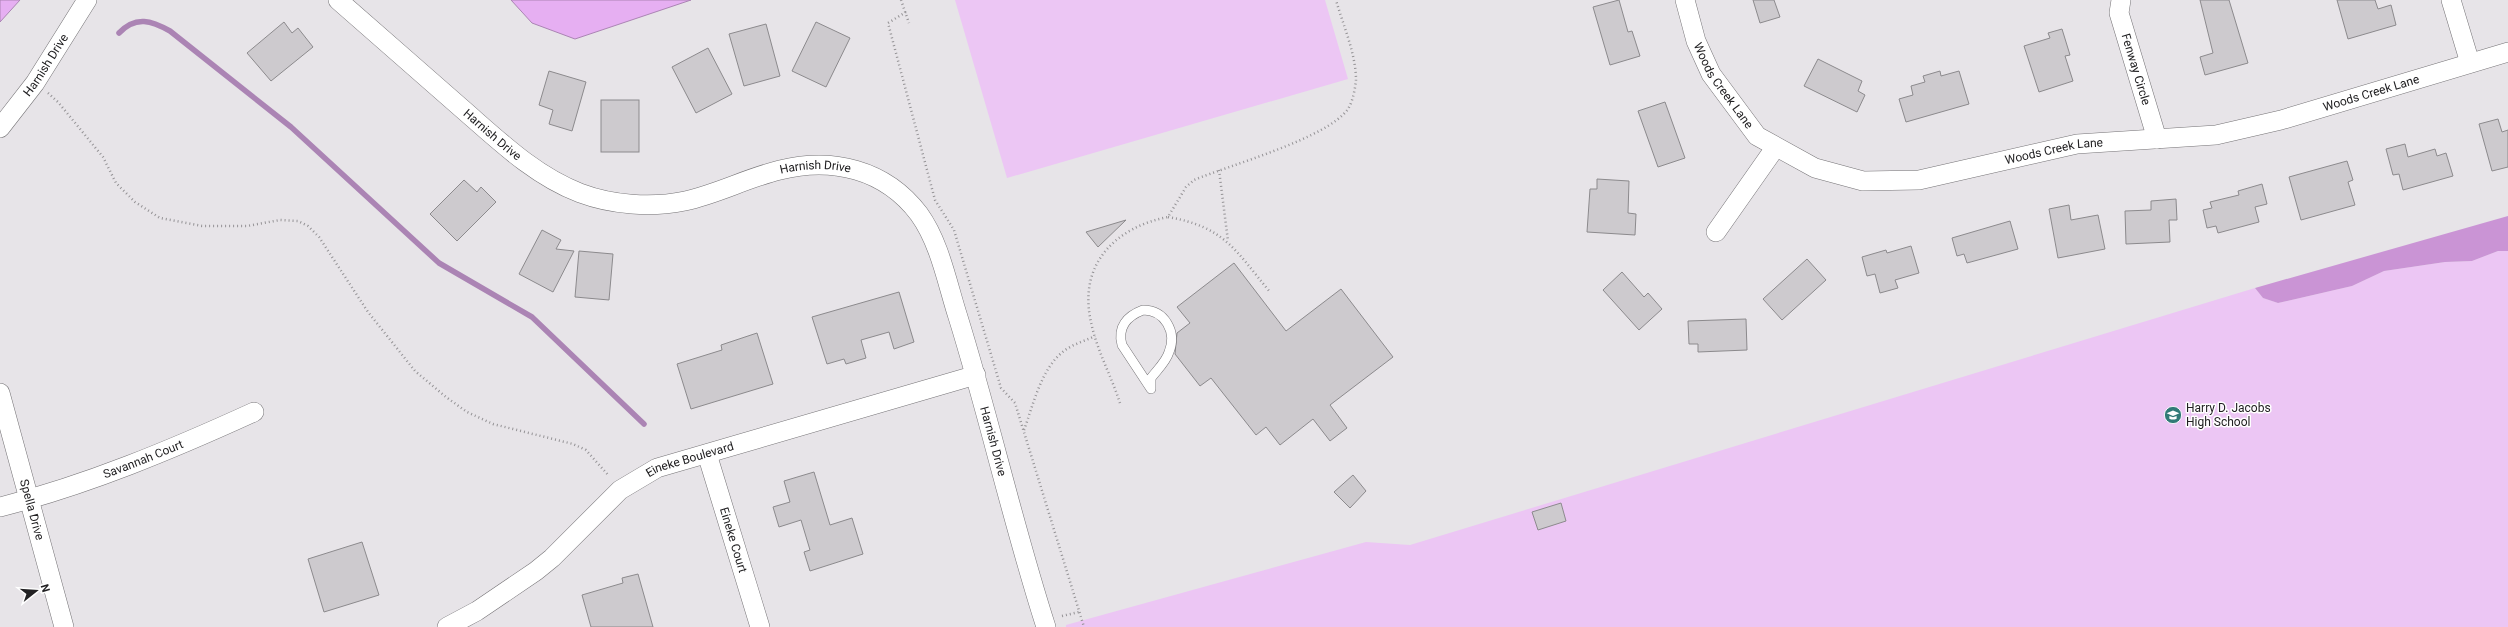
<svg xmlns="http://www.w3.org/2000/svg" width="2508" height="627" font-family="Roboto,sans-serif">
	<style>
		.green { fill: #ecc6f4 }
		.forest { fill: #ca94d5 }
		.water { fill: #e6aff2; stroke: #ab84b4 }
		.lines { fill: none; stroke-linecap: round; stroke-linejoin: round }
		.stream { stroke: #ab84b4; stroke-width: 5.5 }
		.building { fill: #cdcace; stroke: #8c8a8d }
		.service-casing { stroke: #757376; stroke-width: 10 }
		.minor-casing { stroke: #757376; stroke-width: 20 }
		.path { stroke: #959396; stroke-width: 2.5; stroke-dasharray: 1 3; stroke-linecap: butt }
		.service { stroke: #fff; stroke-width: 9 }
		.minor { stroke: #fff; stroke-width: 19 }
		.labels { text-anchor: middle; stroke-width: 3; stroke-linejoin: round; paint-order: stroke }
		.street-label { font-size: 12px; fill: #222123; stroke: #fff }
		.poi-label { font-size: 12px; fill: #222123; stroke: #fff; text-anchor: start }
	</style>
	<rect width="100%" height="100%" fill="#e7e4e8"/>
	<g class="green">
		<path d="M955,0H1325L1348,79L1007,178Z"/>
		<path d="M2498,251H2508V627H1066V625L1366,542L1410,545L2255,288L2263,298L2278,303L2352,286L2384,271L2445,262L2472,261Z"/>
	</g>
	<path class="forest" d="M2508,216V251H2498L2472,261L2445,262L2384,271L2352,286L2278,303L2263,298L2255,288Z"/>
	<g class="water">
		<path d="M0,0H20L0,22Z"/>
		<path d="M511,0H691L575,39L532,23Z"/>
	</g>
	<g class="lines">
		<path class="stream" d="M119,33C136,15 152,21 170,31L291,127L439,263L532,317L644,424"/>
	</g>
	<g class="building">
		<path d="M1619,0L1628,32L1632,31L1640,56L1610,65L1593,7Z"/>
		<path d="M1753,0H1774L1780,17L1760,23Z"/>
		<path d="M2200,0H2229L2248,63L2205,75L2200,57L2213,53Z"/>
		<path d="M2337,0H2375L2378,9L2391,5L2396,25L2348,39Z"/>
		<path d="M284,22L292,33L298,28L313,47L271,81L247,53Z"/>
		<path d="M816,22L850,38L826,87L792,71Z"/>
		<path d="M766,24L780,76L744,86L729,34Z"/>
		<path d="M2062,29L2070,55L2065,56L2073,81L2039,92L2024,46L2050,38L2048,33Z"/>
		<path d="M708,48L732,94L696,113L672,67Z"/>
		<path d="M1818,59L1862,81L1858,91L1865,95L1857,112L1804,86Z"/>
		<path d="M549,71L586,82L572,131L549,124L553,110L539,105Z"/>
		<path d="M1940,71L1941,76L1959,71L1969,104L1906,122L1899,99L1913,95L1911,86L1925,82L1923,76Z"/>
		<rect x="601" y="100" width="38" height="52"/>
		<path d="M1665,102L1685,158L1658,167L1638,111Z"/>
		<path d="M2498,119L2502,132L2508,130V167L2492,171L2479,124Z"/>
		<path d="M2405,144L2408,157L2435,149L2437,156L2446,153L2453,176L2403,190L2399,174L2393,175L2386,149Z"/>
		<path d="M2347,161L2353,180L2348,182L2355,205L2301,220L2289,177Z"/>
		<path d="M1597,179L1629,181L1628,213L1636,214L1635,235L1587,232L1590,189H1597Z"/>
		<path d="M464,180L477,192L481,187L496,202L457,241L430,214Z"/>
		<path d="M2262,184L2267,204L2255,207L2259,222L2218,233L2216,226L2207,228L2203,210L2212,208L2210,202L2239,195L2238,191Z"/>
		<path d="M2176,199L2177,220H2169L2170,242L2126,244L2125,211L2151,210V201Z"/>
		<path d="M2069,205L2071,220L2098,215L2105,249L2058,258L2049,209Z"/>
		<path d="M1126,220L1098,247L1086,232Z"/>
		<path d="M2010,221L2018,249L1967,263L1964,254L1957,256L1952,238Z"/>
		<path d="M542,230L561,240L556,249L574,251L553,292L519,274Z"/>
		<path d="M1911,246L1919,273L1895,280L1898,288L1880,293L1875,274L1867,276L1862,257L1886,250L1887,253Z"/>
		<path d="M579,251L613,254L609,300L575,297Z"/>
		<path d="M1807,259L1826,280L1782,320L1763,299Z"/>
		<path d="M1234,263L1286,331L1341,289L1393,357L1330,405L1347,428L1330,441L1313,419L1280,445L1266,427L1256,435L1211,378L1200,386L1175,354L1177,333L1190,323L1177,307Z"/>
		<path d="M1622,272L1644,297L1648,293L1662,309L1639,330L1603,290Z"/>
		<path d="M899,292L914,342L894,349L889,332L861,340L866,358L846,364L844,359L827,364L812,317Z"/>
		<path d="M1746,319L1747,350L1698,352V344H1689L1688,321Z"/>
		<path d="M757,333L773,384L691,409L677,364L722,350L721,345Z"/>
		<path d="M814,472L830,525L852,518L863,554L810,571L804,552L810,550L801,520L779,527L773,507L790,502L784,481Z"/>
		<path d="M1353,475L1366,491L1350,508L1334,492Z"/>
		<path d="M1561,503L1566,521L1538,530L1532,512Z"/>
		<path d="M362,542L379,595L324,612L308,559Z"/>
		<path d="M638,574L653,627H591L582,595L623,583L622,578Z"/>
	</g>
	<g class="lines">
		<defs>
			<path id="service" d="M1143,310C1165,310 1177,332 1169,352C1166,362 1157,370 1151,378V389L1122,345C1117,327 1127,316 1143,310Z"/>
			<g id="minor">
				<path id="s1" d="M338,0C378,35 419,71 459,106C496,138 533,175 580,193C612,205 651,208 685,201C717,194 747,178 780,170C832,157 885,169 919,214C940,243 947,283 958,317C990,420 1013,525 1046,627"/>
				<path id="s2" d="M1685,0L1696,41L1711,74L1757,136L1815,168L1863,181L1919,180L2077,144L2216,135L2281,120L2508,52"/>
				<path id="s3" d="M2121,0L2119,13L2157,139"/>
				<path d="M2451,0L2470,63"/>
				<path id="s4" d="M0,128L35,83L87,0"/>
				<path d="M1716,232L1775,148"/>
				<path id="s5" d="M0,393L64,627"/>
				<path id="s6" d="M707,454L760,627"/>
				<path id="s7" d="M0,507C87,485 173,449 254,412"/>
				<path id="s8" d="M447,627L477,611L536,571L552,558L620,490L657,468L976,375"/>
			</g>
		</defs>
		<use href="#service" class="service-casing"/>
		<use href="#minor" class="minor-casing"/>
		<g class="path">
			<path d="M901,0L909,23"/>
			<path d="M906,12L888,23L935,200L954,230L1001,388L1015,403L1084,627"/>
			<path d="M48,93L58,102L103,157L116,183L135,202L160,218L202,226H247L280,220L298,221L308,226L319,237L368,312L415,371L446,397L467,412L493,424L573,444L586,450L609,476"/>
			<path d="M1219,170L1228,241"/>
			<path d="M1168,217C1225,227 1235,250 1270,292"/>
			<path d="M1120,403C1111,375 1095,347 1090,317C1080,262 1117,227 1168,217L1186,187L1194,180C1230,165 1328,138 1348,109C1353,101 1355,89 1356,80C1356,54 1343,25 1336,0"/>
			<path d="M1024,430C1033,406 1041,368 1064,351C1073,344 1085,341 1095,336"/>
			<path d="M1062,616L1079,612"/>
		</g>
		<use href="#service" class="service"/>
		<use href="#minor" class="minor"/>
	</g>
	<defs>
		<symbol id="school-disc" viewBox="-11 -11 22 22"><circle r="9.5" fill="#317a77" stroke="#fff"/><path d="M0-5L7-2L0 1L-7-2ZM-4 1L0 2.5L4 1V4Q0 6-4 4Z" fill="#fff"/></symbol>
	</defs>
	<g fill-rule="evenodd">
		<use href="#school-disc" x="2163" y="405" width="20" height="20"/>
	</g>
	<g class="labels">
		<g class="street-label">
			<text dy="4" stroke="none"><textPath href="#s4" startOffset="78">Harnish Drive</textPath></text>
			<text dy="4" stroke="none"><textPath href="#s3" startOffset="72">Fenway Circle</textPath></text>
			<text dy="4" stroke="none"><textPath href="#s2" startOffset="95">Woods Creek Lane</textPath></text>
			<text dy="4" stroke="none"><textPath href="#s2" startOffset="790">Woods Creek Lane</textPath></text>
			<text dy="4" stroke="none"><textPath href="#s1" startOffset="205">Harnish Drive</textPath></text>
			<text dy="4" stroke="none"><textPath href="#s2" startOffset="466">Woods Creek Lane</textPath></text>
			<text dy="4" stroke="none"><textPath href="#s1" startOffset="553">Harnish Drive</textPath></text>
			<text dy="4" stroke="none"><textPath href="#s1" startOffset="912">Harnish Drive</textPath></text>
			<text dy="4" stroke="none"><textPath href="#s7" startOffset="151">Savannah Court</textPath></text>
			<text dy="4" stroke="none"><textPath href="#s8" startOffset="299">Eineke Boulevard</textPath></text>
			<text dy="4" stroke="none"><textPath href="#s5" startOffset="121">Spella Drive</textPath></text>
			<text dy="4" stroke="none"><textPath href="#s6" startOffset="90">Eineke Court</textPath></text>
		</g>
		<g class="poi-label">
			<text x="2186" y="412">Harry D. Jacobs<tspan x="2186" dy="14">High School</tspan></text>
		</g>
	</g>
	<g transform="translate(36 591) rotate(73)" stroke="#ffffff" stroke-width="3" paint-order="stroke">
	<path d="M0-3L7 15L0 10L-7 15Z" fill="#222123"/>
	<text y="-6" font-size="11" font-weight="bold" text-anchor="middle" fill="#222123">N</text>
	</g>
</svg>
